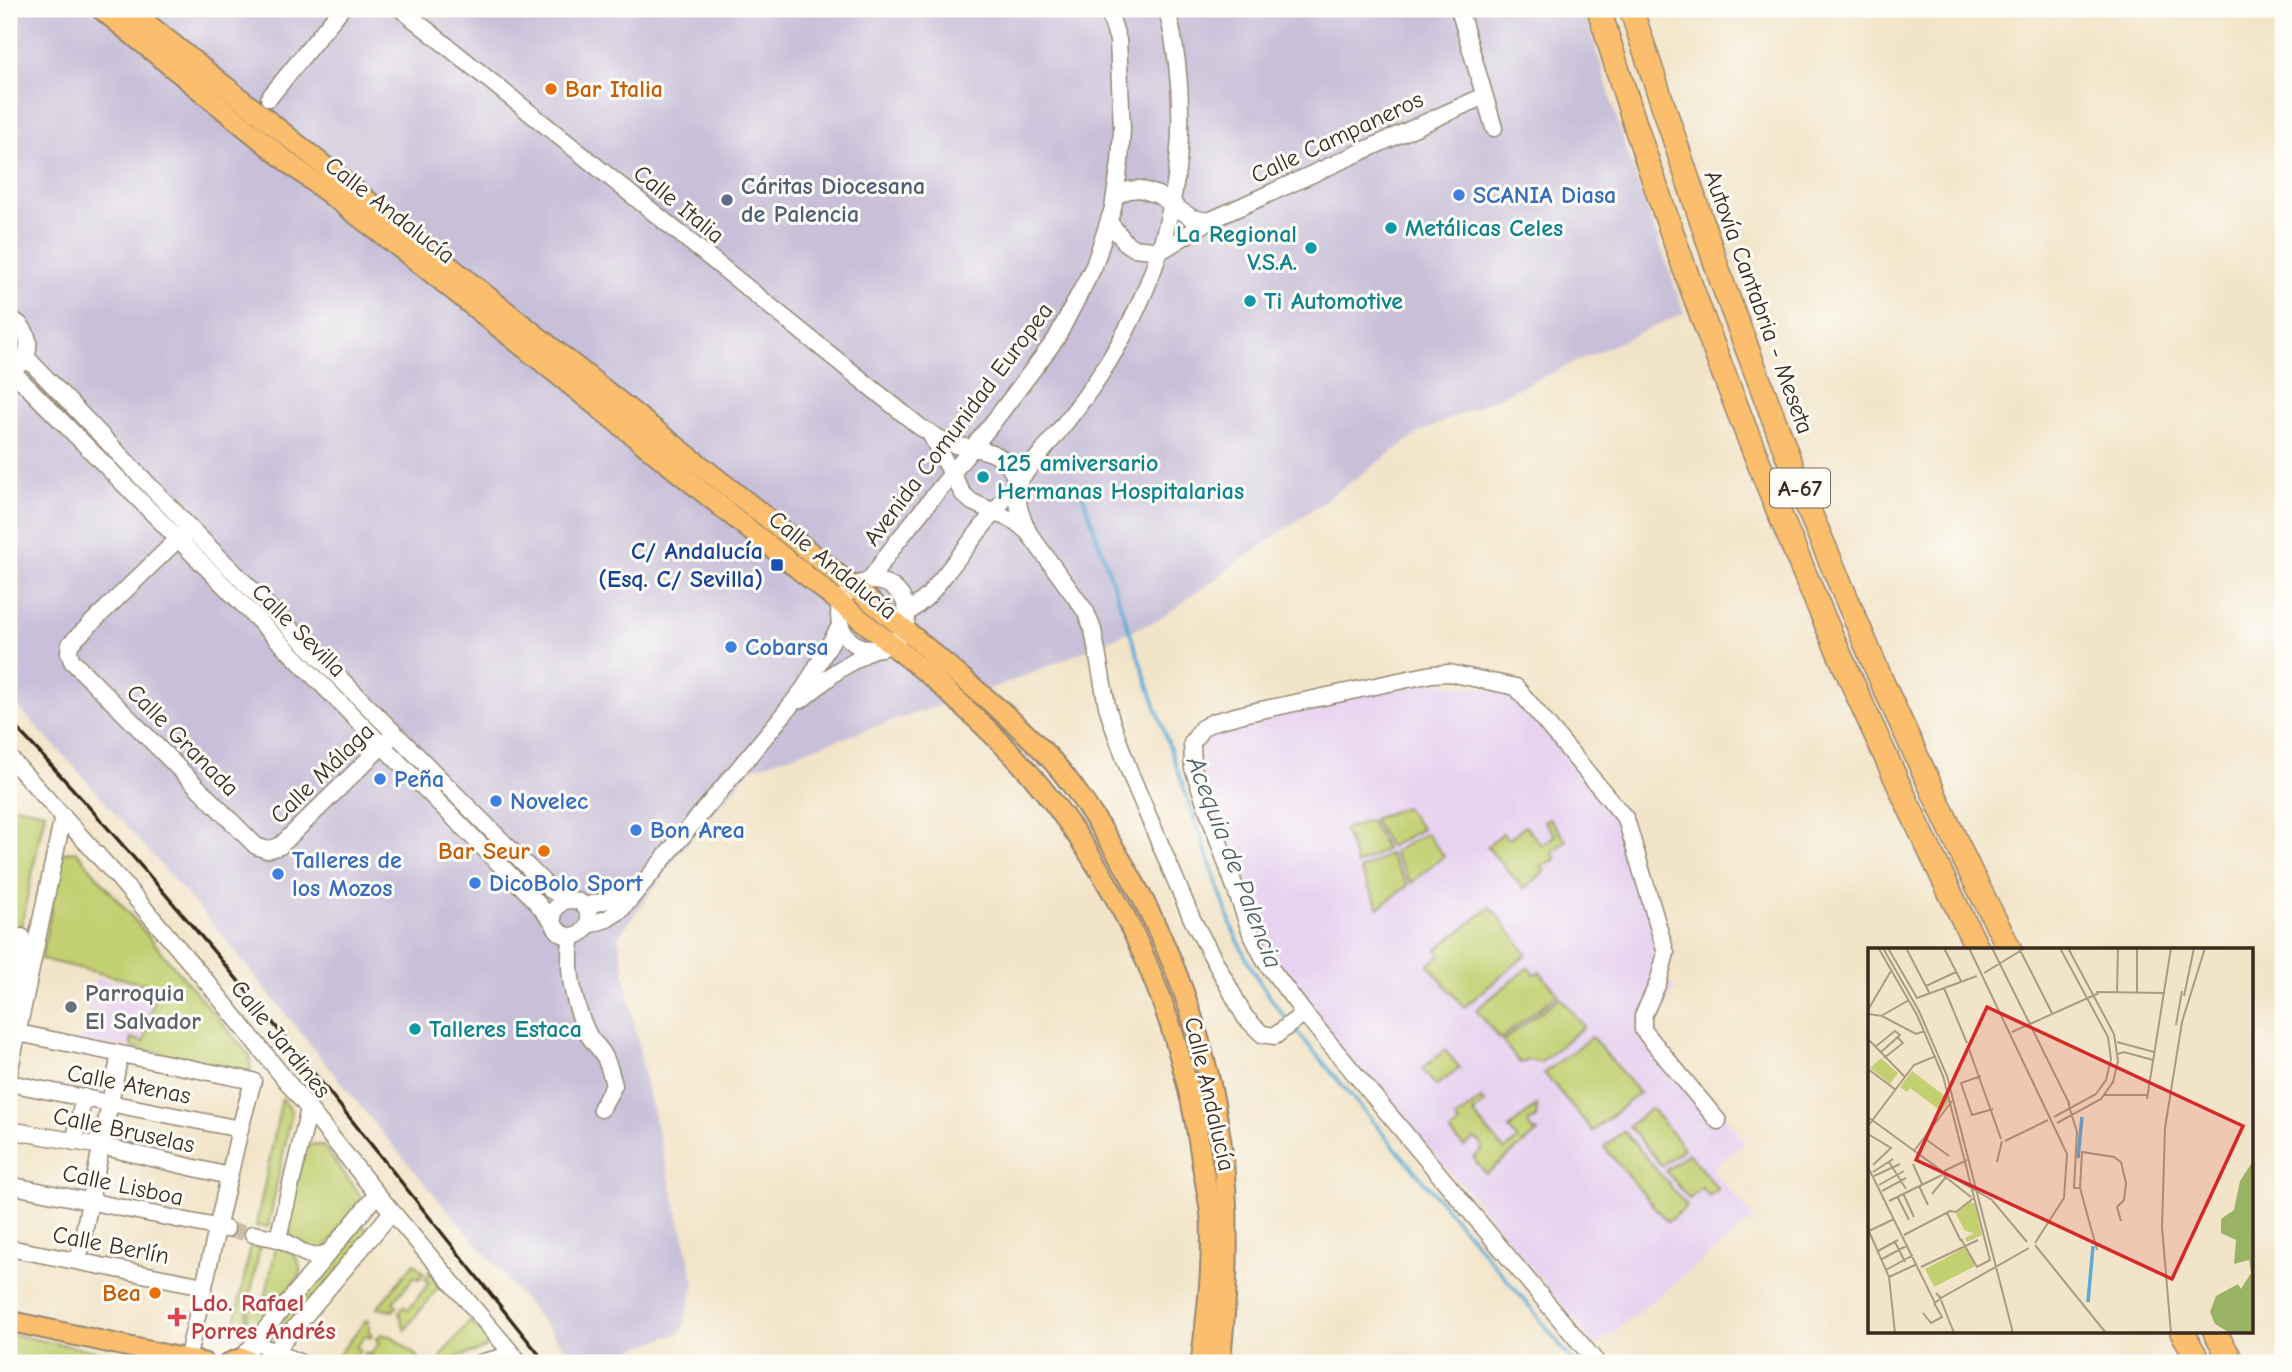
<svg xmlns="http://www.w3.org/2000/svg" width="2292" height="1372" font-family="'Comic Neue',sans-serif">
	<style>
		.built { fill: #e7d2ef }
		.industrial { fill: #c8bfd8 }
		.green { fill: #c2d072; stroke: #7e7d48; stroke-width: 2 }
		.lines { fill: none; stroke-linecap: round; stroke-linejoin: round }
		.stream { stroke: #5aacd5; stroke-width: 3.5 }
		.minor-tunnel { stroke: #cdbfa6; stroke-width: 16; stroke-dasharray: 16 8; stroke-linecap: butt }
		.minor-casing { stroke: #968773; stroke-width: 19 }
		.major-casing { stroke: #968773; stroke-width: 23 }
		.highway-casing { stroke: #968773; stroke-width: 26 }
		.minor { stroke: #fff; stroke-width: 16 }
		.major { stroke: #fabe6d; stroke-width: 19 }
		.highway { stroke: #fabe6d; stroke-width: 23 }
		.rail { stroke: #3b2a1e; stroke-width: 3.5 }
		.food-dot { fill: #e8710a; stroke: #fdfcf7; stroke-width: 2.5 }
		.shop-dot { fill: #3f7fe0; stroke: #fdfcf7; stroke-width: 2.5 }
		.service-dot { fill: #5c6f8a; stroke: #fdfcf7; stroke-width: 2.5 }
		.culture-dot { fill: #0f9aa8; stroke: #fdfcf7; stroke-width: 2.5 }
		.transit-dot { fill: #1a4fb4; stroke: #fdfcf7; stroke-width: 2.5 }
		.worship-dot { fill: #6b7280; stroke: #fdfcf7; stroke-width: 2.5 }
		.health-dot { fill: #e0444e; stroke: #fdfcf7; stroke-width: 2.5 }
		.labels { text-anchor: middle; stroke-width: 6; stroke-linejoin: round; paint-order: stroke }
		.shield { fill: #fdfcf7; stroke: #75695f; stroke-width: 2 }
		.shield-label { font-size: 23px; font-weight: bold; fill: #3b2a1e }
		.food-label { font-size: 24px; font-weight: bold; fill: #c56008; stroke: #fdfcf7; text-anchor: end }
		.street-label { font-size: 24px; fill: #3b2a1e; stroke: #fdfcf7 }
		.service-label { font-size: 24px; font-weight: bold; fill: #4e5e75; stroke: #fdfcf7; text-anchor: start }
		.shop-label { font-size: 24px; font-weight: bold; fill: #366cbe; stroke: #fdfcf7; text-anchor: start }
		.culture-label { font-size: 24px; font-weight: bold; fill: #0d838f; stroke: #fdfcf7; text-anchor: start }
		.transit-label { font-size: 24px; font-weight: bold; fill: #164399; stroke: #fdfcf7; text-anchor: end }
		.worship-label { font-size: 24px; font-weight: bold; fill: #5b616d; stroke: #fdfcf7; text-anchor: start }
		.health-label { font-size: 24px; font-weight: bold; fill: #be3a42; stroke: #fdfcf7; text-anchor: start }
		.water-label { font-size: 26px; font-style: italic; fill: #475e67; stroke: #fdfcf7 }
		.inset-river { fill: none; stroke: #5aacd5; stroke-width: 3.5 }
		.inset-road { fill: none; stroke: #a99a84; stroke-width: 2 }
		.view { fill: #d62828; fill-opacity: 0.15; stroke: #d62828; stroke-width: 3.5 }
		.inset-edge { fill: none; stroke: #3b2a1e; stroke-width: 3.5 }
	</style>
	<rect width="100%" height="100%" fill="#fdfcf7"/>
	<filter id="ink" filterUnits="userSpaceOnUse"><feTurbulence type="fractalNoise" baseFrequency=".0143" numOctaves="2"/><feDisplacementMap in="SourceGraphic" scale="14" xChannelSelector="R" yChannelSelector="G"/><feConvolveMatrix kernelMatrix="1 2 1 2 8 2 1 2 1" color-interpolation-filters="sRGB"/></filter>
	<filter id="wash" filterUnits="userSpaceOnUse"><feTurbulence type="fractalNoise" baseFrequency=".00686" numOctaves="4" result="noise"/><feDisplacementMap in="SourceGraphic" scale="28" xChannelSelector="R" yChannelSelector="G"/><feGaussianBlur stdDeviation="1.57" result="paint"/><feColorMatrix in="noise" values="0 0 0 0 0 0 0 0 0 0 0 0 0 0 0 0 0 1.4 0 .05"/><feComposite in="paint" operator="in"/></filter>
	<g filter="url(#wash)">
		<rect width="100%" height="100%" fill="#f2e4c8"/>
		<g class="built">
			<path d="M1429,681L1514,694L1620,821L1660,950L1648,978L1676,986L1664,1007L1655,1004L1652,1025L1656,1034L1746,1142L1712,1169L1754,1218L1596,1347L1476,1201L1394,1110L1301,1000L1268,955L1200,765L1202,745L1211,732L1243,720Z"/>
			<path d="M95,978L157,987L144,1042L131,1039V1047L82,1043Z"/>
		</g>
		<path class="industrial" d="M9,9H1584L1627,153L1684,313L1419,433L1158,620L1007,683L750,769L681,851L618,937L645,1080L695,1283L682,1332L590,1363H578L378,1128L210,921L76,769L9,697Z"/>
		<g class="green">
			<path d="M9,805L45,812L21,927L9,925Z"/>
			<path d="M1405,807L1422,829L1389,847L1373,819Z"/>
			<path d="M1549,818L1566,840L1552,853L1556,859L1541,866L1545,871L1524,889L1487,847L1503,833L1507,838H1511L1525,826L1542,845L1555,835L1544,821Z"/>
			<path d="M1370,820L1386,849L1357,865L1344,829Z"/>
			<path d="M1426,833L1444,856L1411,883L1393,852Z"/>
			<path d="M76,851L250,1056L251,1072L131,1047V1038L144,1042L157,987L41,959L63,853Z"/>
			<path d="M1389,854L1408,885L1379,908L1360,870Z"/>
			<path d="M1491,907L1527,954L1464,1007L1428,965L1441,955L1437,949Z"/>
			<path d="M1529,967L1534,974L1540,972L1558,994L1500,1039L1476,1010Z"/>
			<path d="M1560,997L1584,1026L1540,1063L1530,1060L1520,1063L1502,1041Z"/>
			<path d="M1592,1037L1639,1093L1593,1131L1544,1073Z"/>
			<path d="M1445,1050L1460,1068L1436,1086L1422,1069Z"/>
			<path d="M282,1098L292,1111L268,1227L256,1226Z"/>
			<path d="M1481,1099L1485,1103L1473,1113L1504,1150L1518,1140L1509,1128L1537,1105L1536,1118L1529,1121V1126L1533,1131L1538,1132L1486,1174L1473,1158L1482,1150L1481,1143L1474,1139L1464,1147L1450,1132L1459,1124L1455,1119Z"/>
			<path d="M1651,1108L1684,1148L1662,1166L1629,1126Z"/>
			<path d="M1624,1131L1687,1206L1667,1222L1604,1147Z"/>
			<path d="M314,1144L323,1146L364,1200L323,1250L316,1252L291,1236L287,1222L304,1148Z"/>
			<path d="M1688,1153L1718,1189L1709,1196L1702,1188L1689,1199L1666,1171Z"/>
			<path d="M356,1220L373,1234L274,1353L254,1342Z"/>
			<path d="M251,1245L260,1247L243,1333L233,1331Z"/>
			<path d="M276,1247C293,1248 300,1259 301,1275L244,1342L250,1306L263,1308Z"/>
			<path d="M414,1263L424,1273L419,1279L414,1277L393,1302L397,1306L393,1311L377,1308Z"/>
			<path d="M430,1272L440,1285L405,1330L399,1312L404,1306L408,1310L429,1283L425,1279Z"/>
			<path d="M366,1320L369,1322V1331L372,1335L370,1338L366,1335L356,1347L360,1350L353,1360L335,1359Z"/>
			<path d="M470,1321L487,1338L486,1348L446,1361L440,1357Z"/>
			<path d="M9,1334L156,1363H9Z"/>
			<path d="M381,1334L393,1337L424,1362L360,1359L366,1352L370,1355L379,1343L376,1339Z"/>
		</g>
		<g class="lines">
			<g class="stream">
				<path d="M1080,488L1233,930C1248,965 1264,991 1288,1021"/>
				<path d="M1293,1027L1530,1307L1574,1363"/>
			</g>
		</g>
	</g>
	<g filter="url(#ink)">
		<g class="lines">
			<path class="minor-tunnel" d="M228,1230L253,1234"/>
			<defs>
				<g id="minor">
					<path d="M401,9L920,427C931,433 942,442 955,445C976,450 1000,448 1012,471C1018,483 1017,495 1019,508C1021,515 1024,522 1027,529"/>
					<path d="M1459,9L1494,128"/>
					<path d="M269,98L341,9"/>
					<path d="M1115,196L1129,190L1140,189L1158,195L1192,218L1209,221"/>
					<path d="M1109,222L1126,243L1134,248L1161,251L1209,221L1484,96"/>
					<path d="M9,318C28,326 34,346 22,363"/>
					<path d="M26,357L193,531L551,890L568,900"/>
					<path d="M12,371L532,897L553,922"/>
					<path d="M929,432L963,494L972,502L1016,522L1028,532L1086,612L1093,630L1107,706L1112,723L1130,773L1192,919L1245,1017L1262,1034L1275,1036L1304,1013L1265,961L1251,933L1193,768L1192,743L1202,728L1213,722L1247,713L1432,674L1449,673L1516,687L1626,819L1666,953L1658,983L1643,1016V1030L1718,1121"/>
					<path d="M184,533L70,644L69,652L72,661L256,846L267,850L280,846L388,740"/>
					<path d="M869,581L896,543L994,421L1056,339L1094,266L1113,208L1120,163L1122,129L1118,40L1108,9"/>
					<circle cx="873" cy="615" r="34"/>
					<path d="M907,614L929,595C957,559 985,523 1014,487C1042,451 1073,416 1098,378C1172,267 1199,139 1167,9"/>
					<path d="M801,700L837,671L873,649"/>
					<path d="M9,757L121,881L211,987L377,1194L520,1363"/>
					<circle cx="571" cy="918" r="18"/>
					<path d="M584,906L617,898L636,888"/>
					<path d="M588,925L607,919L621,910L783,715L805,687L840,626"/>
					<path d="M572,936C566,968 573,1003 587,1032C591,1041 598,1046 603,1054C609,1063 611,1075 614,1085L601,1109"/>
					<path d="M9,1000L22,937"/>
					<path d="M1304,1013L1597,1363"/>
					<path d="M18,1033L253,1081L240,1129L187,1360"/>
					<path d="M9,1073L63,816"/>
					<path d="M9,1083L240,1129"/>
					<path d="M9,1130L101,1146L229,1176"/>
					<path d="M74,1142L84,1097"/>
					<path d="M9,1185L226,1229"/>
					<path d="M253,1234C262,1236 273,1237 281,1240C298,1247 308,1262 327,1253"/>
					<path d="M278,1238L309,1109"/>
					<path d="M9,1248L204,1286"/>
					<path d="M78,1261L120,1054"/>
					<path d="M266,1348L301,1363"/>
					<path d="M242,1358L377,1194"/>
					<path d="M265,1363L392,1212"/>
					<path d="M480,1363L511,1355"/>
				</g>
				<g id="major">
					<path d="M101,9L289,163L422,265L933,678C970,713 1009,747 1041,787C1129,895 1183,1026 1202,1163C1205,1182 1210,1201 1211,1220C1213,1268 1207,1316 1201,1363"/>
					<path d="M129,9C299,145 469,283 640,418C739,496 839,573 935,655C972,687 1011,717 1045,753C1072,781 1094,817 1115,850C1169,938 1207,1040 1221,1142C1231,1215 1228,1291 1220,1363"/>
					<path d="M9,1321L204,1363"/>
					<path d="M229,1363L242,1358L253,1363"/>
				</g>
				<g id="highway">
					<path d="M1599,9C1696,334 1828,646 1978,950"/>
					<path d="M1631,9L1723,285L1804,499L1883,684L1969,869L2010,950"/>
					<path d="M2182,1332L2200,1363"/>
					<path d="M2215,1332L2233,1363"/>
				</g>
			</defs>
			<use href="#minor" class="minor-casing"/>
			<use href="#major" class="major-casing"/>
			<use href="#highway" class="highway-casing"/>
			<use href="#minor" class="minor"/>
			<use href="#major" class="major"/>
			<use href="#highway" class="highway"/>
			<path class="rail" d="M9,720C201,923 371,1146 546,1363"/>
		</g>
	</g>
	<g class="food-dot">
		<circle cx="551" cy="89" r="7"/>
		<circle cx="544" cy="851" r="7"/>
		<circle cx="155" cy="1293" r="7"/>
	</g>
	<g class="shop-dot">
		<circle cx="1459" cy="195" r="7"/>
		<circle cx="731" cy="647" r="7"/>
		<circle cx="380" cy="779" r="7"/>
		<circle cx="496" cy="801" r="7"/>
		<circle cx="636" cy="830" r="7"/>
		<circle cx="278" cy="874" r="7"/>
		<circle cx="475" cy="883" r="7"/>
	</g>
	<circle class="service-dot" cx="727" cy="200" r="7"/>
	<g class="culture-dot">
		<circle cx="1391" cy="228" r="7"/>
		<circle cx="1311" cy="248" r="7"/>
		<circle cx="1250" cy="301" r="7"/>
		<circle cx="983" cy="477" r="7"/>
		<circle cx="415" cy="1029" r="7"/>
	</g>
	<rect class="transit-dot" x="770" y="558" width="14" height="14" rx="3.5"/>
	<circle class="worship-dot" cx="71" cy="1007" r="7"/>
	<path class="health-dot" d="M173.5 1306.5h7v7h7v7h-7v7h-7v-7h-7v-7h7z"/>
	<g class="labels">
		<rect class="shield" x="1770" y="468.5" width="60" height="39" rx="5"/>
		<g class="shield-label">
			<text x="1800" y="496">A-67</text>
		</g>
		<g class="food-label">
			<text x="565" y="97" text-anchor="start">Bar Italia</text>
			<text x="530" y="859">Bar Seur</text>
			<text x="141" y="1301">Bea</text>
		</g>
		<g class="street-label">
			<text transform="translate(1337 137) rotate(-25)" y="8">Calle Campaneros</text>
			<text transform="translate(679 204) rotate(39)" y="8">Calle Italia</text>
			<text transform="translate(390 210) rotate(38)" y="8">Calle Andalucía</text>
			<text transform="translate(1759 302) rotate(70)" y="8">Autovía Cantabria - Meseta</text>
			<text transform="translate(958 424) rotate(-53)" y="8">Avenida Comunidad Europea</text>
			<text transform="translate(833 565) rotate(39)" y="8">Calle Andalucía</text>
			<text transform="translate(299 630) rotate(45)" y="8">Calle Sevilla</text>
			<text transform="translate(183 740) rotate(45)" y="8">Calle Granada</text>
			<text transform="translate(322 773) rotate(-44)" y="8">Calle Málaga</text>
			<text transform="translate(281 1039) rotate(51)" y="8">Calle Jardines</text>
			<text transform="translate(129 1084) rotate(11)" y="8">Calle Atenas</text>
			<text transform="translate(1210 1094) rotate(77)" y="8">Calle Andalucía</text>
			<text transform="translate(124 1130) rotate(12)" y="8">Calle Bruselas</text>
			<text transform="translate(123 1185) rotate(12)" y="8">Calle Lisboa</text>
			<text transform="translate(111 1245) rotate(11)" y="8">Calle Berlín</text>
		</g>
		<g class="service-label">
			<text x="741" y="194">Cáritas Diocesana<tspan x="741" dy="28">de Palencia</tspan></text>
		</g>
		<g class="shop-label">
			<text x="1473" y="203">SCANIA Diasa</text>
			<text x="745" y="655">Cobarsa</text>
			<text x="394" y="787">Peña</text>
			<text x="510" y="809">Novelec</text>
			<text x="650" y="838">Bon Area</text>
			<text x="292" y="868">Talleres de<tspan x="292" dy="28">los Mozos</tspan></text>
			<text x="489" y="891">DicoBolo Sport</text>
		</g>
		<g class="culture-label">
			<text x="1405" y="236">Metálicas Celes</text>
			<text x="1297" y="242" text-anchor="end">La Regional<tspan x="1297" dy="28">V.S.A.</tspan></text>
			<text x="1264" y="309">Ti Automotive</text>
			<text x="997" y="471">125 amiversario<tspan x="997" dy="28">Hermanas Hospitalarias</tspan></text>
			<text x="429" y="1037">Talleres Estaca</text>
		</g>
		<g class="transit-label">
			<text x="763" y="559">C/ Andalucía<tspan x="763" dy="28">(Esq. C/ Sevilla)</tspan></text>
		</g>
		<g class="worship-label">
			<text x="85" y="1001">Parroquia<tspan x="85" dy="28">El Salvador</tspan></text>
		</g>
		<g class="health-label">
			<text x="191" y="1311">Ldo. Rafael<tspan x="191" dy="28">Porres Andrés</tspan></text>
		</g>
		<g class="water-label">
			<text transform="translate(1235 862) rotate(69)" y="9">Acequia de Palencia</text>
		</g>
	</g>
	<g transform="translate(1868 948)">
		<rect width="385" height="385" fill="#f2e4c8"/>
		<path d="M13,110L30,125L22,136L2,120ZM44,123L82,152L73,163L42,140L39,144L32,139ZM102,254L107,256L114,287L99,294L97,290L106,285L97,283L88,266ZM98,299L107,318L66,339L57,321Z" fill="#c2d072"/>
		<path d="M385,213V385H362L347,376L342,364L348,348L370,336L373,341L383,325L381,312L366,316L368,292L353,285V271L366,262L372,233Z" fill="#99b264"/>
		<path class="inset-river" d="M210,210L214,169M220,354L225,298"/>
		<path class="inset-road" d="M15,0L51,63L79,128L145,385M20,0L49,50L109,28M38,0L62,46M76,0L93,33M101,0L199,206L196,250L167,295M124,0L202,157M151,0L184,65M11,1L49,67L75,128L122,312L109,319L93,291M116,25L157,0M58,38L88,24M76,40L99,95M228,44L297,45M249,45L250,0M269,45V0M316,48L326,0M0,62L24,21M1,66L14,68L48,86L57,83M13,68L41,52M308,77L314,43M144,84L231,45M0,91L37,129M249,94L286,104M7,99L27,83L32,87L12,105M101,101L133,191M250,106L256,104L285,112M16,110L35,95L30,90M0,121L28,142M113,128L93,135L104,167L125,161M235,147H280M279,151L303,0M200,155L209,184L206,240H212L214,204L246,209L253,214L258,235L256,252L249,259L253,273M0,169L74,223M186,169L228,146L238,132L243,111L240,89L192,0M189,175L233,151L245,134L250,113L246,86L200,0M0,178L46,117L68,108M0,186L23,200L5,217M56,190L81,208M137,193L180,172M46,203L84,153M21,214L38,241M129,214L134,193M45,216L54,236M0,219L67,355L73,350L68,345M76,223L99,212M5,224L25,211M77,225L124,252L159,294M75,227L103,249M6,228L32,216M11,237L36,223M51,238L60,257M212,240L229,302M14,243L38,230M35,245L46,269M64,246L78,229M29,248L41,272M21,253L74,227M79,265L93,293M0,281L21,329L27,385M1,283L26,271M36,287L82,263L88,264L107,249M27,294L37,314M167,297L238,385M10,303L30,292M14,311L40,297M53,319L110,292M18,322L45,307M21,329L49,316M73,350L161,300M73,352L86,385M55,365L63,375L74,369L66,355M303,385L294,279L297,180L314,74L337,0"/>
		<path class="view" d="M119,59L375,178L304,331L48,212Z"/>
		<rect width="385" height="385" class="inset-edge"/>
	</g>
	<rect width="2292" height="1372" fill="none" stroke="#fdfcf7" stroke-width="35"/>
</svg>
